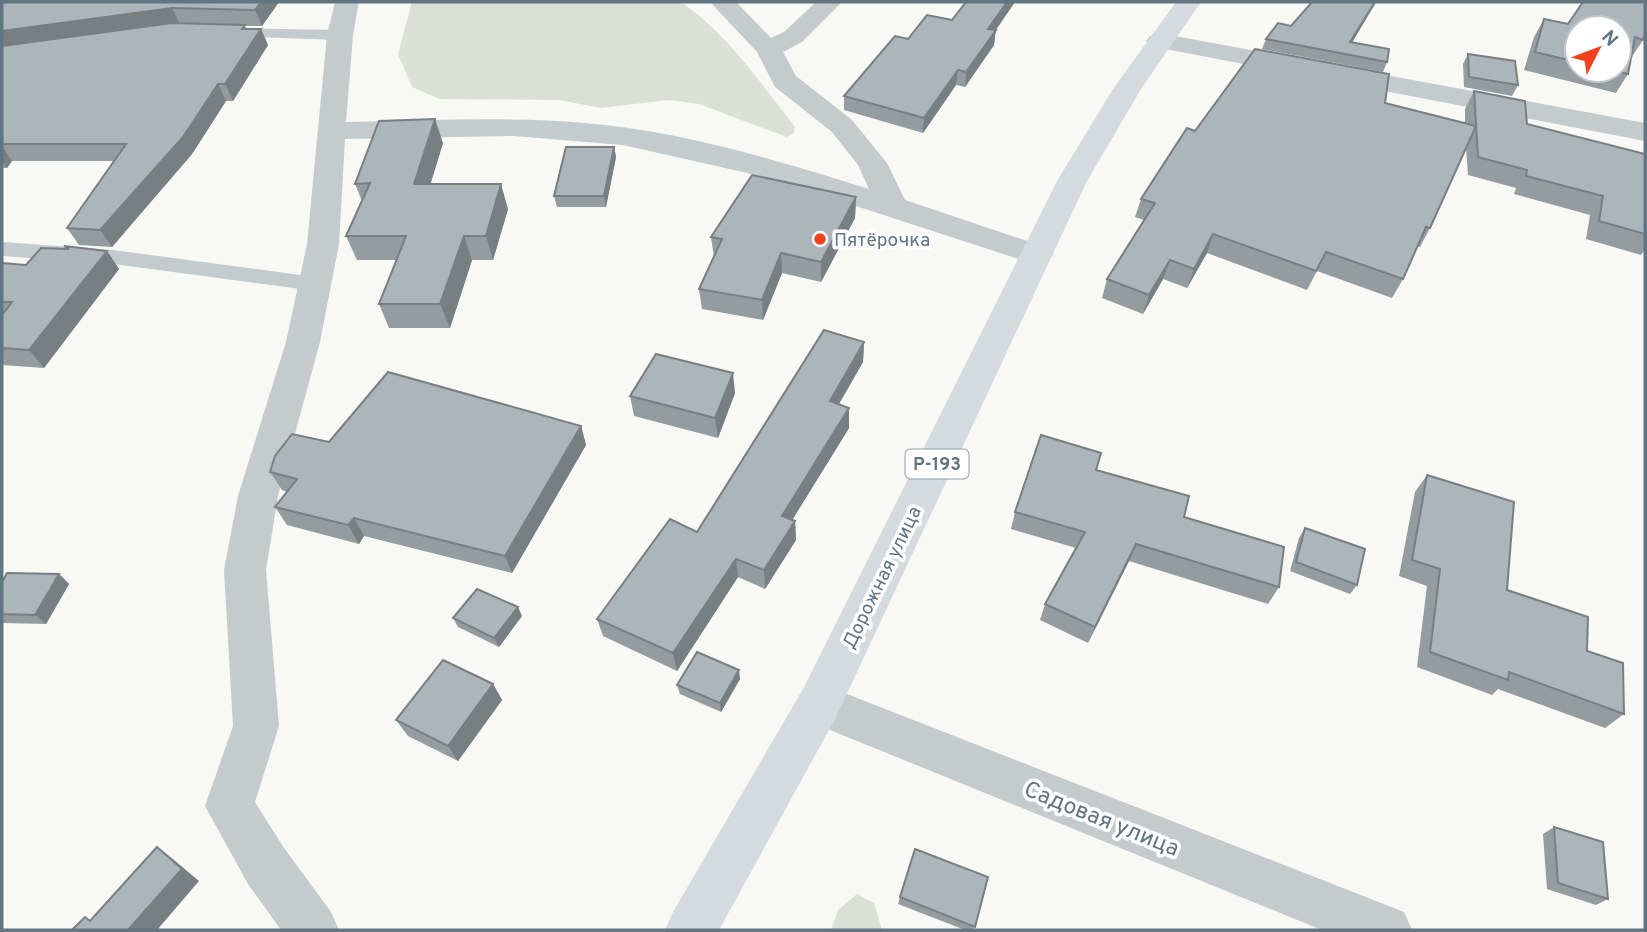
<svg xmlns="http://www.w3.org/2000/svg" width="1647" height="932" font-family="Overpass,sans-serif">
	<style>
		.green { fill: #dae0d5 }
		.lines { fill: none; stroke-linecap: round; stroke-linejoin: round }
		.service { fill: #c5cacd; fill-rule: evenodd }
		.minor { fill: #c5cacd; fill-rule: evenodd }
		.primary { fill: #d5dade; fill-rule: evenodd }
		.wall { fill: #949ca0; fill-rule: evenodd }
		.shaded-wall { fill: #787f82 }
		.building { fill: #acb5ba; stroke: #787f82; stroke-width: 2 }
		.poi-dot { fill: #f1421c; stroke: #fff; stroke-width: 2.5 }
		.labels { text-anchor: middle; stroke-width: 7; stroke-linejoin: round; paint-order: stroke }
		.shield { fill: #fff; stroke: #909ea8; stroke-width: 2 }
		.shield-label { font-size: 18px; font-weight: bold; fill: #617582 }
		.poi-label { font-size: 19px; fill: #617582; stroke: #fff; text-anchor: start }
		.street-label { font-size: 19px; fill: #617582; stroke: #fff }
		.near-street-label { font-size: 23px; fill: #617582; stroke: #fff }
	</style>
	<rect width="100%" height="100%" fill="#f8f8f5"/>
	<g class="green">
		<path d="M412,2H681C728,34 760,83 795,127L794,133L787,137L699,104L669,100L601,108L559,100L440,99L412,87L398,54Z"/>
		<path d="M857,894L874,903L882,930H831L838,910Z"/>
	</g>
	<g class="lines">
		<g class="service">
			<path d="M232,28L340,30L348,35L340,40L226,36L224,33Z"/>
			<path d="M2,242L113,250L315,277L322,279L326,284L322,289L315,291L113,264L2,256Z"/>
		</g>
		<g class="minor">
			<path d="M335,2H359L353,35L346,122C426,121 505,116 585,123C681,131 777,160 869,189L858,165L832,132L775,87L757,52L710,2H736L771,38L784,32L816,2H842L802,42L783,52L796,76L852,120L887,163L905,200L1048,248L1053,255L1048,262L1037,265L770,178L623,145L514,136L345,139L339,244L320,342L278,496L266,570L279,726L255,802L284,848L331,912L339,930H281L248,884L205,806L233,726L224,570L238,496L286,342L307,244L327,35Z"/>
			<path d="M1159,33L1645,123V141L1150,46L1146,41L1150,36Z"/>
			<path d="M819,683L1404,912L1412,930H1322L803,719L796,704L803,689Z"/>
		</g>
		<path class="primary" d="M1176,2H1201L1141,89L1087,181L835,719L719,930H665L673,912L803,689L1057,181L1113,89Z"/>
	</g>
	<g class="wall">
		<path d="M2,2H279L262,26H245L247,29H261L268,45L233,101H226L192,154L112,247L79,245L67,228L114,161H12L7,168H2Z"/>
		<path d="M966,2H1015L995,30L994,45L965,87L956,85L923,133L844,110V96L908,39L952,20Z"/>
		<path d="M1312,2H1376L1352,43L1387,62L1383,72L1262,49L1266,39L1291,26Z"/>
		<path d="M1583,2L1643,40L1631,58L1628,74L1616,93L1524,70L1534,37L1544,19L1568,24ZM1577,28L1619,70H1577Z"/>
		<path d="M1468,54L1518,85L1512,96L1464,87L1463,64Z"/>
		<path d="M1474,91L1527,124L1645,154V250L1641,255L1586,239L1590,215L1514,194L1516,188L1468,175L1466,147L1430,228L1420,247L1417,246L1403,279L1392,298L1317,271L1307,290L1207,253L1187,288L1163,279L1143,314L1102,298L1107,279L1144,220L1135,217L1141,199L1195,131L1385,103L1465,123V109Z"/>
		<path d="M443,143L430,184L508,209L493,260H472L450,328H389L379,304L396,260H357L346,236L362,201L355,184Z"/>
		<path d="M614,147L616,157L606,207H557L554,196Z"/>
		<path d="M856,197L855,218L821,282L782,273L763,320L702,309L699,289L714,257L711,237Z"/>
		<path d="M64,246L107,251L119,269L44,368L2,365V263L26,265L67,249Z"/>
		<path d="M864,342L863,362L839,404L849,408V428L792,520L795,521L796,540L765,589L738,577L677,671L603,636L597,619L697,532Z"/>
		<path d="M735,393L718,438L634,416L630,396Z"/>
		<path d="M581,426L586,445L512,573L364,536L359,544L287,525L275,507L287,492L282,490L270,472L329,442Z"/>
		<path d="M1096,470L1184,517L1279,587L1268,604L1129,561L1088,643L1040,620L1045,604L1076,548L1011,529L1015,512Z"/>
		<path d="M1427,475L1507,590L1587,651L1624,714L1605,728L1498,689L1492,695L1417,667L1427,586L1399,576L1415,492Z"/>
		<path d="M1305,528L1357,585L1350,594L1290,571L1299,538Z"/>
		<path d="M59,574L69,584L46,624L2,623V582Z"/>
		<path d="M522,616L499,647L458,627L453,618Z"/>
		<path d="M740,679L721,712L680,694L677,685Z"/>
		<path d="M493,684L502,700L458,761L408,736L396,720Z"/>
		<path d="M1554,827L1608,899L1596,905L1547,889L1543,834Z"/>
		<path d="M988,877L973,930H965L898,904L900,897Z"/>
	</g>
	<g class="shaded-wall">
		<path d="M261,2H279L262,26L255,10Z"/>
		<path d="M1007,2H1015L987,43L988,29Z"/>
		<path d="M1375,2H1376L1346,52L1350,42Z"/>
		<path d="M172,8L180,24L2,49V31Z"/>
		<path d="M261,29L268,45L233,101L225,84Z"/>
		<path d="M996,30L994,45L965,87L966,72Z"/>
		<path d="M958,70L956,85L923,133L924,118Z"/>
		<path d="M218,84L226,101L192,154L112,247L100,230Z"/>
		<path d="M435,119L443,143L423,209L414,184Z"/>
		<path d="M2,146L12,161L7,168L2,161Z"/>
		<path d="M614,147L616,157L606,207L604,196Z"/>
		<path d="M501,184L508,209L493,260L486,236Z"/>
		<path d="M856,197L855,218L821,282V262Z"/>
		<path d="M1213,234L1207,253L1187,288L1194,269Z"/>
		<path d="M464,236L472,260L450,328L440,304Z"/>
		<path d="M107,251L119,269L44,368L29,350Z"/>
		<path d="M781,253L782,273L763,320L762,300Z"/>
		<path d="M1170,260L1163,279L1143,314L1149,295Z"/>
		<path d="M864,342L863,362L829,421L830,401Z"/>
		<path d="M733,373L735,393L718,438L715,418Z"/>
		<path d="M849,408V428L783,535L782,516Z"/>
		<path d="M581,426L586,445L512,573L505,556Z"/>
		<path d="M354,518L364,536L359,544L348,525Z"/>
		<path d="M795,521L796,540L765,589L764,570Z"/>
		<path d="M1136,544L1129,561L1088,643L1095,627Z"/>
		<path d="M736,559L738,577L677,671L673,653Z"/>
		<path d="M59,574L69,584L46,624L35,615Z"/>
		<path d="M518,607L522,616L499,647L494,638Z"/>
		<path d="M739,670L740,679L721,712L720,703Z"/>
		<path d="M493,684L502,700L458,761L448,746Z"/>
		<path d="M157,847L174,860L199,881L157,930H128Z"/>
	</g>
	<g class="building">
		<path d="M2,2H261L255,10L172,8L2,31Z"/>
		<path d="M966,2H1007L988,29L996,30L966,72L958,70L924,118L844,96L895,36L908,39L927,15L952,20Z"/>
		<path d="M1312,2H1375L1350,42L1389,49L1387,62L1266,39L1278,23L1291,26Z"/>
		<path d="M1583,2H1645V35L1643,40L1635,37L1628,74L1610,70H1619V28H1577V62L1535,52L1544,19L1568,24Z"/>
		<path d="M172,23L245,25L242,29H261L225,84H218L183,137L100,230L67,228L126,144H2V46Z"/>
		<path d="M1255,49L1389,74L1385,103L1476,126L1430,228L1426,227L1403,279L1326,252L1316,271L1213,234L1194,269L1170,260L1149,295L1107,279L1155,203L1141,199L1187,128L1195,131Z"/>
		<path d="M1468,54L1515,61L1518,85L1469,77Z"/>
		<path d="M1474,91L1525,101L1527,124L1645,154V234L1599,221L1603,196L1526,176L1527,170L1478,157Z"/>
		<path d="M435,119L414,184H501L486,236H464L440,304H379L406,236H346L370,183L355,184L379,121Z"/>
		<path d="M566,147H614L604,196H554Z"/>
		<path d="M752,175L856,197L821,262L781,253L762,300L699,289L722,239L711,237Z"/>
		<path d="M64,246L107,251L29,350L2,348V315L12,302H2V263L26,265L41,248L69,249Z"/>
		<path d="M824,330L864,342L830,401L849,408L782,516L795,521L764,570L736,559L673,653L597,619L670,519L697,532Z"/>
		<path d="M656,354L733,373L715,418L630,396Z"/>
		<path d="M388,372L581,426L505,556L354,518L348,525L275,507L297,479L270,472L275,456L292,434L329,442Z"/>
		<path d="M1041,435L1101,453L1096,470L1189,496L1184,517L1284,547L1279,587L1136,544L1095,627L1045,604L1085,532L1015,512Z"/>
		<path d="M1427,475L1514,502L1507,590L1588,617L1587,651L1623,663L1624,714L1509,672L1508,680L1430,652L1440,569L1412,560Z"/>
		<path d="M1305,528L1365,549L1357,585L1296,562Z"/>
		<path d="M7,573L59,574L35,615L2,614V582Z"/>
		<path d="M477,589L518,607L494,638L453,618Z"/>
		<path d="M697,652L739,670L720,703L677,685Z"/>
		<path d="M443,660L493,684L448,746L396,720Z"/>
		<path d="M1554,827L1603,842L1608,899L1558,883Z"/>
		<path d="M157,847L182,869L128,930H72L85,917L90,921Z"/>
		<path d="M915,849L988,877L975,927L900,897Z"/>
	</g>
	<circle class="poi-dot" cx="820" cy="239" r="7"/>
	<g class="labels">
		<rect class="shield" x="905.5" y="449.5" width="63" height="29" rx="5"/>
		<g class="shield-label">
			<text x="937" y="470">Р-193</text>
		</g>
		<g class="poi-label">
			<text x="834" y="246">Пятёрочка</text>
		</g>
		<g class="street-label">
			<text transform="translate(881 577) rotate(-64)" y="7">Дорожная улица</text>
		</g>
		<g class="near-street-label">
			<text transform="translate(1102 818) rotate(22)" y="8">Садовая улица</text>
		</g>
	</g>
	<rect width="1647" height="932" fill="none" stroke="#617582" stroke-width="7"/>
	<g transform="translate(1598 49) rotate(48)"><circle r="33" fill="#ffffff" stroke="#c0c8cd" stroke-width="2"/>
	<path d="M0-5L12 26L0 18L-12 26Z" fill="#f1421c"/>
	<text y="-10" font-size="19" font-weight="bold" text-anchor="middle" fill="#617582">N</text>
	</g>
</svg>
